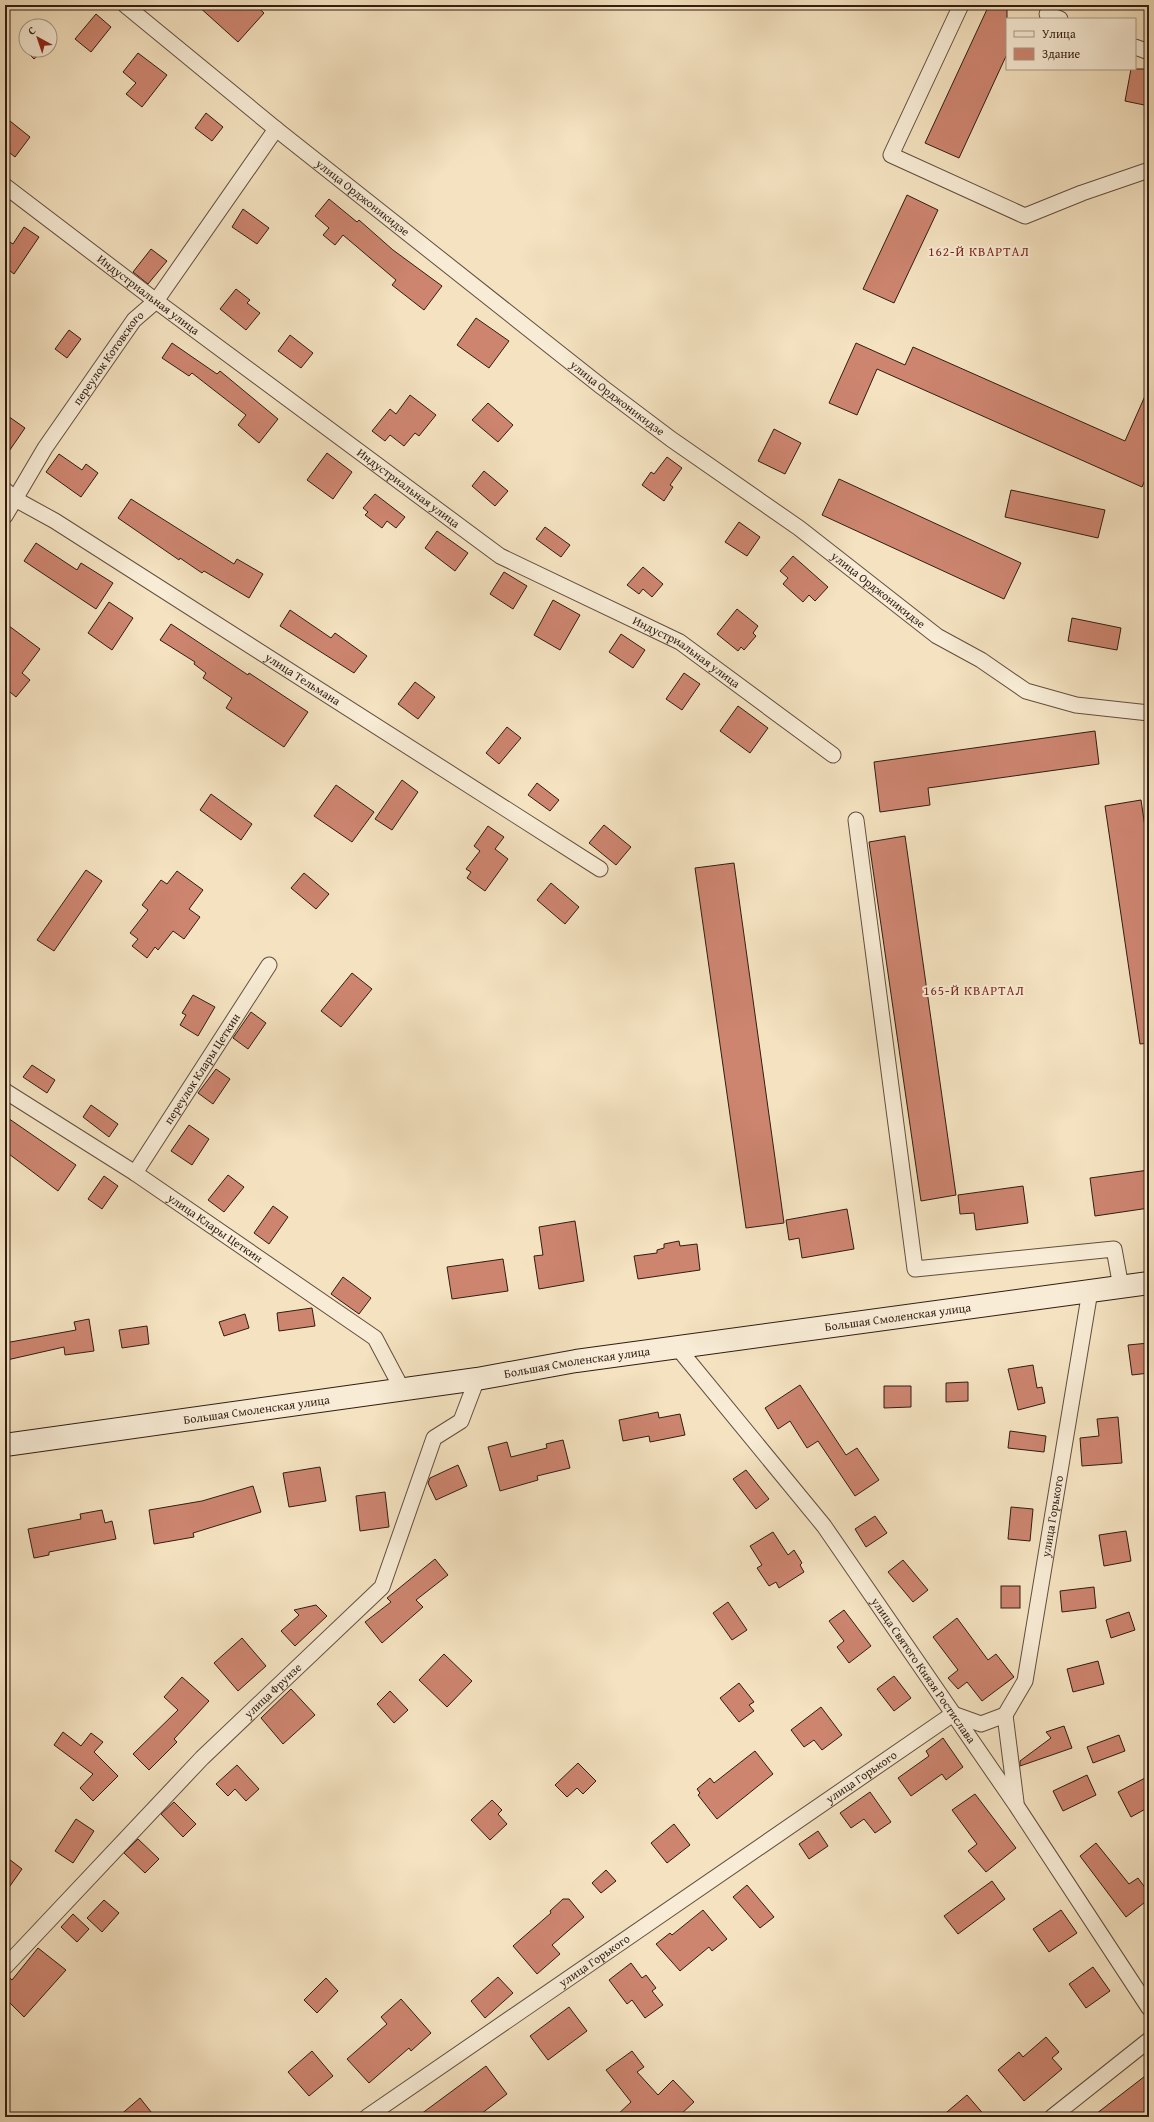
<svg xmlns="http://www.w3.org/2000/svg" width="1154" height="2122" font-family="'Gentium Book Plus',serif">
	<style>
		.building { fill: #cd8570; stroke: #311d12 }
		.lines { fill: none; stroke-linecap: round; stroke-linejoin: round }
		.minor-casing { stroke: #624e3e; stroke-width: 17 }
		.secondary-casing { stroke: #311d12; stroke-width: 24 }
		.minor { stroke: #f8ecd6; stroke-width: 15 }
		.secondary { stroke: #f8ecd6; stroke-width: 22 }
		.labels { text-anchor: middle; stroke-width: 4; stroke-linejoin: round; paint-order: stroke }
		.street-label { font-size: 12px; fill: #311d12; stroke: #f8ecd6 }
		.neighbourhood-label { font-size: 13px; letter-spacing: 1px; fill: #7a1f14; stroke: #f8ecd6 }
	</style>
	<rect width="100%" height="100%" fill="#f4e2c0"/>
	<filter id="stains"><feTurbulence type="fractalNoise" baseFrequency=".005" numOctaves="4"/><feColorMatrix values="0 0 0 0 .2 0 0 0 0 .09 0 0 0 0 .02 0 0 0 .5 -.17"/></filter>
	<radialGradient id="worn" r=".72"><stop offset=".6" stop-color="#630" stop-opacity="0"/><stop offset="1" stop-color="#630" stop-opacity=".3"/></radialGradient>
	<g class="building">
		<path d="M197,5H255L264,13L238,42Z"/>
		<path d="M989,5H1007V54L959,158L925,143Z"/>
		<path d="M96,14L111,27L91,52L75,39Z"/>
		<path d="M26,43V50H44L34,59L22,47Z"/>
		<path d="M138,53L167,75L142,107L126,94L136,83L123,72Z"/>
		<path d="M1131,69H1149V106L1125,101Z"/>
		<path d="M206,113L223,127L212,141L195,128Z"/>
		<path d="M5,117L30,137L15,157L5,149Z"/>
		<path d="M907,195L938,210L894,303L863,289Z"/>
		<path d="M329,199L357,222L359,220L393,250L442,286L424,310L392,285L396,280L343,235L335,245L323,235L329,228L315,216Z"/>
		<path d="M243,209L269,228L257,244L232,227Z"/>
		<path d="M24,227L39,237L14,274L5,267V239L13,244Z"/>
		<path d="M151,249L167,261L148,284L133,272Z"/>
		<path d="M236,289L250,300L247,303L260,313L246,330L220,309Z"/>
		<path d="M476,318L509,341L489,368L457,345Z"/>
		<path d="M69,330L81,339L67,358L55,349Z"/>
		<path d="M290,335L313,353L301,368L278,351Z"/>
		<path d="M172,343L217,374L220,371L278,419L259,443L238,425L246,415L192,373L189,376L162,358Z"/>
		<path d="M856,343L905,365L913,347L1125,441L1149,387V471L1142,487L877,369L857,415L829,403Z"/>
		<path d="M410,395L436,415L419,436L415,433L404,446L390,435L385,441L372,431L390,409L396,414Z"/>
		<path d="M488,403L513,425L498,442L472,420Z"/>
		<path d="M5,414L25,428L5,457Z"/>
		<path d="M774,429L801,443L785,474L758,461Z"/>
		<path d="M327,453L352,472L333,499L307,480Z"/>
		<path d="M59,454L82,470L86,464L98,473L81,497L46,472Z"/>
		<path d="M667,457L682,468L670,485L673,487L664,501L642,485L651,472L654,474Z"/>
		<path d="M484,471L508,491L495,506L472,486Z"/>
		<path d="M839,479L1021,563L1004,599L822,515Z"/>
		<path d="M1011,490L1105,510L1098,538L1005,517Z"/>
		<path d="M375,494L405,517L396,528L387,521L382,528L365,515L368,512L363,508Z"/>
		<path d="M131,499L234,564L237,559L263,574L249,598L204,571L202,573L180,558L179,560L118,518Z"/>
		<path d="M739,522L760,537L747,556L725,542Z"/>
		<path d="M545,527L570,545L561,557L536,539Z"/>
		<path d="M437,531L468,553L455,571L425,548Z"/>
		<path d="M36,543L77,570L81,563L113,583L96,609L24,561Z"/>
		<path d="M793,556L828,587L815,601L809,595L803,602L783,584L788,578L780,571Z"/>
		<path d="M643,567L663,584L652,597L643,589L639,594L627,585Z"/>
		<path d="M504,572L527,586L513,609L490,594Z"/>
		<path d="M553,600L580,615L560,650L534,635Z"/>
		<path d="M109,602L133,618L112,650L88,633Z"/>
		<path d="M737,609L758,626L753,633L756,636L744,650L741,647L738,651L717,634Z"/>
		<path d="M290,610L331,638L335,633L367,656L354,673L280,626Z"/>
		<path d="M1072,618L1121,628L1117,650L1068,641Z"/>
		<path d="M5,623L40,649L22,673L30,680L16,697L5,688Z"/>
		<path d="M171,624L248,675L249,673L308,712L284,747L226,708L232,698L203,678L206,673L194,664L195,662L160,640Z"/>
		<path d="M621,634L645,650L633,668L609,652Z"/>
		<path d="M684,673L700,684L682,710L666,699Z"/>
		<path d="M415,682L435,697L418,719L398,704Z"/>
		<path d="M738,706L768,728L750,753L720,731Z"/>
		<path d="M507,727L521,738L499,764L486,753Z"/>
		<path d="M1095,731L1099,764L928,788L930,805L880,812L874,762Z"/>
		<path d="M402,780L418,792L392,830L375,819Z"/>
		<path d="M537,783L559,800L550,811L528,795Z"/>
		<path d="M336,785L374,812L352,842L314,816Z"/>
		<path d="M211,794L252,824L241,840L200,810Z"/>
		<path d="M1141,800L1149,854V1043L1140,1044L1105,806Z"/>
		<path d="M604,825L631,847L616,865L589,843Z"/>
		<path d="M488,826L504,837L495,849L508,859L485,891L467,878L471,872L466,869L480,851L474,846Z"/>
		<path d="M905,836L956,1195L921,1201L869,842Z"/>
		<path d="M734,863L784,1223L746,1228L695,868Z"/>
		<path d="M86,870L102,881L54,951L37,940Z"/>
		<path d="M177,871L203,890L189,909L200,917L184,939L173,931L158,950L155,947L147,958L132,946L138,939L130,933L148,910L142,905L161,880L167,884Z"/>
		<path d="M304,873L329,894L316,909L291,888Z"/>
		<path d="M551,883L579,907L565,924L537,900Z"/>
		<path d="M352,973L372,989L341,1027L321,1011Z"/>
		<path d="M193,995L215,1007L198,1036L180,1025L186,1015L182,1013Z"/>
		<path d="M251,1012L266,1023L248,1049L233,1038Z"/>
		<path d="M32,1065L55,1080L47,1093L23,1077Z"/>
		<path d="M216,1069L230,1079L213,1104L198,1093Z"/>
		<path d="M91,1105L118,1124L109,1137L83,1117Z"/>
		<path d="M5,1116L76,1165L58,1191L5,1151Z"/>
		<path d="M189,1125L209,1139L192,1165L171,1151Z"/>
		<path d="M1149,1170V1208L1095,1216L1090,1178Z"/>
		<path d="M228,1175L244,1187L224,1212L208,1200Z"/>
		<path d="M104,1176L118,1186L102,1209L88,1199Z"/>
		<path d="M1023,1186L1028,1223L976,1230L974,1213L960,1214L958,1195Z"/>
		<path d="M273,1206L288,1217L269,1244L254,1233Z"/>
		<path d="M847,1209L854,1249L802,1258L799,1238L789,1240L786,1220Z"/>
		<path d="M575,1221L584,1281L539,1289L534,1256L543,1255L539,1227Z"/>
		<path d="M679,1241L680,1246L697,1244L700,1270L638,1279L634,1256L657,1253V1250L664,1248V1244Z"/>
		<path d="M503,1259L508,1291L452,1299L447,1267Z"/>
		<path d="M343,1277L371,1298L359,1314L331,1294Z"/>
		<path d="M312,1308L315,1326L279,1331L277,1313Z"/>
		<path d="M245,1314L249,1328L224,1336L219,1322Z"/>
		<path d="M89,1319L94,1351L65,1355L64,1347L7,1360L5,1343L76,1330L74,1322Z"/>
		<path d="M147,1326L149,1344L122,1348L119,1330Z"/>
		<path d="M1149,1343V1373L1132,1375L1128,1345Z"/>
		<path d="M1033,1365L1037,1388L1042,1387L1045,1403L1018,1410L1008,1369Z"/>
		<path d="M968,1382V1401L946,1402V1383Z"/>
		<path d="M800,1385L846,1455L857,1448L879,1480L855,1496L818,1441L807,1448L790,1421L778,1429L765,1408Z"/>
		<path d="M884,1386H911V1407L884,1408Z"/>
		<path d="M658,1412L659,1418L680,1414L685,1435L650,1442L649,1436L623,1441L619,1420Z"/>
		<path d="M1118,1417L1122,1463L1082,1466L1080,1438L1099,1436L1097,1419Z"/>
		<path d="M1010,1431L1046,1436L1044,1452L1008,1448Z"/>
		<path d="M563,1440L570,1468L537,1476L538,1480L500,1491L488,1447L507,1442L511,1457L547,1448L546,1444Z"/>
		<path d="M458,1465L467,1486L436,1500L428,1483L430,1478Z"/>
		<path d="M320,1467L326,1501L289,1507L283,1473Z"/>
		<path d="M746,1470L769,1499L756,1509L733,1479Z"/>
		<path d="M253,1486L261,1512L193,1533L194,1537L154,1544L149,1510L202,1501Z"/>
		<path d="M385,1492L389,1527L360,1531L356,1496Z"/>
		<path d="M1011,1507L1033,1509L1030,1541L1008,1539Z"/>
		<path d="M102,1510L105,1523L112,1521L116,1539L49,1552V1555L34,1558L28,1529L81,1519L80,1514Z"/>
		<path d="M875,1516L887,1533L866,1547L855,1529Z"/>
		<path d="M1126,1531L1131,1561L1104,1566L1099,1535Z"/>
		<path d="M773,1532L788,1555L794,1550L802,1563L800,1565L804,1572L779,1588L776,1582L769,1586L757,1568L762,1565L750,1546Z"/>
		<path d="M435,1559L448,1575L416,1600L423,1607L382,1643L365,1622L391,1602L387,1598Z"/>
		<path d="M903,1560L928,1590L913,1602L888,1572Z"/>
		<rect x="1001" y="1586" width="19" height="22"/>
		<path d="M1094,1587L1096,1608L1062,1612L1060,1591Z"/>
		<path d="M728,1602L747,1630L732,1640L713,1613Z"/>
		<path d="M316,1605L327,1616L295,1646L281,1631L299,1615L294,1610Z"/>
		<path d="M844,1610L871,1646L849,1663L837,1647L844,1641L829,1621Z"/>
		<path d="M1129,1612L1135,1630L1111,1638L1106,1620Z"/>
		<path d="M957,1618L988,1660L996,1654L1014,1677L982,1701L967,1682L958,1689L948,1678L958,1670L933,1637Z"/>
		<path d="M242,1638L266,1666L238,1691L214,1663Z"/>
		<path d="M444,1654L472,1681L447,1707L419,1680Z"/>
		<path d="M1098,1661L1104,1684L1073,1692L1067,1669Z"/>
		<path d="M894,1676L911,1698L894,1711L877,1689Z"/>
		<path d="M182,1677L209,1701L174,1739L177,1742L149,1770L133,1754L178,1710L164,1697Z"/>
		<path d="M739,1683L754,1702L749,1705L754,1711L739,1722L720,1698Z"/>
		<path d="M291,1689L315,1715L283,1744L261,1718Z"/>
		<path d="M390,1691L408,1710L394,1723L377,1704Z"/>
		<path d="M821,1707L842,1735L822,1750L814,1740L804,1747L791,1730Z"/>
		<path d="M1064,1726L1072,1748L1020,1766V1761L1051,1738L1046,1732Z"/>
		<path d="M63,1732L81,1746L91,1733L103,1742L94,1752L118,1776L93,1801L80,1788L93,1774L54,1745Z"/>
		<path d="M1119,1735L1125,1751L1093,1763L1087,1747Z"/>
		<path d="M943,1738L963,1767L946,1780L942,1774L911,1796L898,1778L929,1756L926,1751Z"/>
		<path d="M755,1751L773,1774L717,1819L698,1795L700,1793L697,1789L710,1778L714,1783Z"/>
		<path d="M578,1763L596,1781L583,1794L577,1788L567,1797L555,1785Z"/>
		<path d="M237,1765L259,1789L246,1801L235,1789L228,1796L216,1784Z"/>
		<path d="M1087,1775L1096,1795L1063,1811L1053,1791Z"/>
		<path d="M1149,1776V1807L1131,1817L1118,1792Z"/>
		<path d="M870,1792L891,1822L875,1833L864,1819L851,1828L840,1813Z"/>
		<path d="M975,1794L1016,1848L986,1872L968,1851L977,1844L952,1810Z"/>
		<path d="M492,1800L502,1810L498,1814L507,1824L490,1840L471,1820Z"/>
		<path d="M174,1802L196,1824L183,1837L161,1814Z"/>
		<path d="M76,1819L94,1831L73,1863L55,1851Z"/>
		<path d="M674,1824L690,1845L667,1863L651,1843Z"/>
		<path d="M818,1831L828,1846L809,1859L799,1844Z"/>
		<path d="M138,1839L159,1859L145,1873L124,1853Z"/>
		<path d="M1096,1843L1129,1884L1138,1878L1149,1893V1899L1126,1917L1080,1856Z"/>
		<path d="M5,1856L22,1869L5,1893Z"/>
		<path d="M606,1870L616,1881L601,1893L592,1883Z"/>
		<path d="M992,1881L1005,1899L958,1934L944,1916Z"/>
		<path d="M747,1885L774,1917L760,1928L733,1897Z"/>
		<path d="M563,1899H569L584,1917L552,1945L560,1954L537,1974L513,1946L551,1913L550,1911Z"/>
		<path d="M104,1900L119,1913L102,1932L87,1918Z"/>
		<path d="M703,1910L727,1939L712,1951L709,1947L680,1971L656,1944L670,1933L672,1935Z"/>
		<path d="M1061,1910L1077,1933L1049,1952L1033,1929Z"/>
		<path d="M73,1914L89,1929L77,1942L61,1927Z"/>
		<path d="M38,1948L66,1970L24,2017L5,1998V1976H8L12,1980Z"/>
		<path d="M631,1963L642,1978L646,1975L656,1988L652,1991L663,2005L645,2018L632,2000L627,2004L609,1980Z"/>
		<path d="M1093,1967L1110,1991L1086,2008L1069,1984Z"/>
		<path d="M498,1977L513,1993L485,2018L471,2001Z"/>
		<path d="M326,1978L338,1991L317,2013L304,2000Z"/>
		<path d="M401,1999L431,2033L411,2051L409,2048L369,2083L347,2059L387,2024L381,2017Z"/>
		<path d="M569,2007L587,2031L548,2060L530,2036Z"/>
		<path d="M1046,2037L1059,2052L1052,2058L1062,2069L1024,2101L998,2070L1019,2052L1023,2057Z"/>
		<path d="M312,2051L333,2076L309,2096L288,2072Z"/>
		<path d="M632,2051L644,2067L637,2072L658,2095L673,2080L694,2102L678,2117H615L631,2102L606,2070Z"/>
		<path d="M486,2066L507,2094L477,2117H417Z"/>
		<path d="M1149,2073V2112L1142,2117H1092Z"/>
		<path d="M967,2095L986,2117H941Z"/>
		<path d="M140,2098L155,2117H118Z"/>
	</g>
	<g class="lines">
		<defs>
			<g id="minor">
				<path id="s1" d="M125,5L276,129L602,387L671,439L799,528L937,636L981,660L1026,691L1076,705L1149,713"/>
				<path d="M961,5L891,155L1025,216L1082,193L1149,170"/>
				<path d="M1047,14L1060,19"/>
				<path d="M1135,47L1149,52"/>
				<path id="s2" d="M5,186L156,301L500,556L680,642L833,755"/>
				<path id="s3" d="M5,490L15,499L55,521L600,869"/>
				<path id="s4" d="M5,516L45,448L134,320L156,301L276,129"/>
				<path d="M856,820L915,1269L1114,1249L1121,1287"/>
				<path id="s5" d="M5,1091L135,1173L375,1338L402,1389"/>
				<path id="s6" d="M135,1173L269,965"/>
				<path id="s7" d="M677,1347L824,1526L1016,1805L1149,2008"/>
				<path d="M1005,1715L1016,1802"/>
				<path id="s8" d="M5,1967L202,1758L382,1587L434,1438L461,1421L477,1379"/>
				<path id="s9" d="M367,2117L953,1714L981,1724L1005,1715L1025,1681L1090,1291"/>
				<path d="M1052,2117L1149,2040"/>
			</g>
			<g id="secondary">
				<path id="s10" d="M5,1445L477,1379L576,1361L1149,1283"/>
			</g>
		</defs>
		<use href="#minor" class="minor-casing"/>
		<use href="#secondary" class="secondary-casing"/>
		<use href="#minor" class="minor"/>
		<use href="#secondary" class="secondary"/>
	</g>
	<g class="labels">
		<g class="street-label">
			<text dy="4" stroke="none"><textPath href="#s1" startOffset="306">улица Орджоникидзе</textPath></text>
			<text dy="4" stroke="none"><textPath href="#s2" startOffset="180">Индустриальная улица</textPath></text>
			<text dy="4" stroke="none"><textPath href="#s4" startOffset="189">переулок Котовского</textPath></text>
			<text dy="4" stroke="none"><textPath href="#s1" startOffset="630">улица Орджоникидзе</textPath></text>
			<text dy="4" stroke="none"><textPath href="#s2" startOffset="504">Индустриальная улица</textPath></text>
			<text dy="4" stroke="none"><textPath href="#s1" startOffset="954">улица Орджоникидзе</textPath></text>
			<text dy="4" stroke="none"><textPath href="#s2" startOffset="828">Индустриальная улица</textPath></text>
			<text dy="4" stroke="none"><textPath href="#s3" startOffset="353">улица Тельмана</textPath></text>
			<text dy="4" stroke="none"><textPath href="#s6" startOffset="124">переулок Клары Цеткин</textPath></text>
			<text dy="4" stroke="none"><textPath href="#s5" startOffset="251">улица Клары Цеткин</textPath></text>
			<text dy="4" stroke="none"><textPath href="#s10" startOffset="902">Большая Смоленская улица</textPath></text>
			<text dy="4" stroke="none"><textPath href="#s10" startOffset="578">Большая Смоленская улица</textPath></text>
			<text dy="4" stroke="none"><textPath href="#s10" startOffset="254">Большая Смоленская улица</textPath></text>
			<text dy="4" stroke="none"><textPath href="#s9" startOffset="973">улица Горького</textPath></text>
			<text dy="4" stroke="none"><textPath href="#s7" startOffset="407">улица Святого Князя Ростислава</textPath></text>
			<text dy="4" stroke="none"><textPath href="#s8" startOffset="385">улица Фрунзе</textPath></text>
			<text dy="4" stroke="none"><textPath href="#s9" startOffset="600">улица Горького</textPath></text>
			<text dy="4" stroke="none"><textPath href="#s9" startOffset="276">улица Горького</textPath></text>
		</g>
		<g class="neighbourhood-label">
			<text x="979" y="256">162-Й КВАРТАЛ</text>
			<text x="974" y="995">165-Й КВАРТАЛ</text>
		</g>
	</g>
	<rect width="1154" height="2122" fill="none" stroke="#f4e2c0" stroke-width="20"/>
	<rect x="6" y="6" width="1142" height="2110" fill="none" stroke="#311d12" stroke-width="2"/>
	<rect x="10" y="10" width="1134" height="2102" fill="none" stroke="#311d12"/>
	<rect x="1006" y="18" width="130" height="52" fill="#f8ecd6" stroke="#a89988"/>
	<rect x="1014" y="31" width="20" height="6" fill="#f8ecd6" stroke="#a89988"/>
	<text x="1042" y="38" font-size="12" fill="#311d12">Улица</text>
	<rect x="1014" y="48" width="20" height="12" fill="#cd8570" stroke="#a89988"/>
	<text x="1042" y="58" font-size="12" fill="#311d12">Здание</text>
	<g transform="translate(38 38) rotate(320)"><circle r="19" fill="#f8ecd6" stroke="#a89988"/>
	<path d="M0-3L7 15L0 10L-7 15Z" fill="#8f2418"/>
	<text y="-6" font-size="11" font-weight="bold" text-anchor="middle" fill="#311d12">С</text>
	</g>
	<rect width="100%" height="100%" filter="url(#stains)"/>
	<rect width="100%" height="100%" fill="url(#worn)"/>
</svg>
